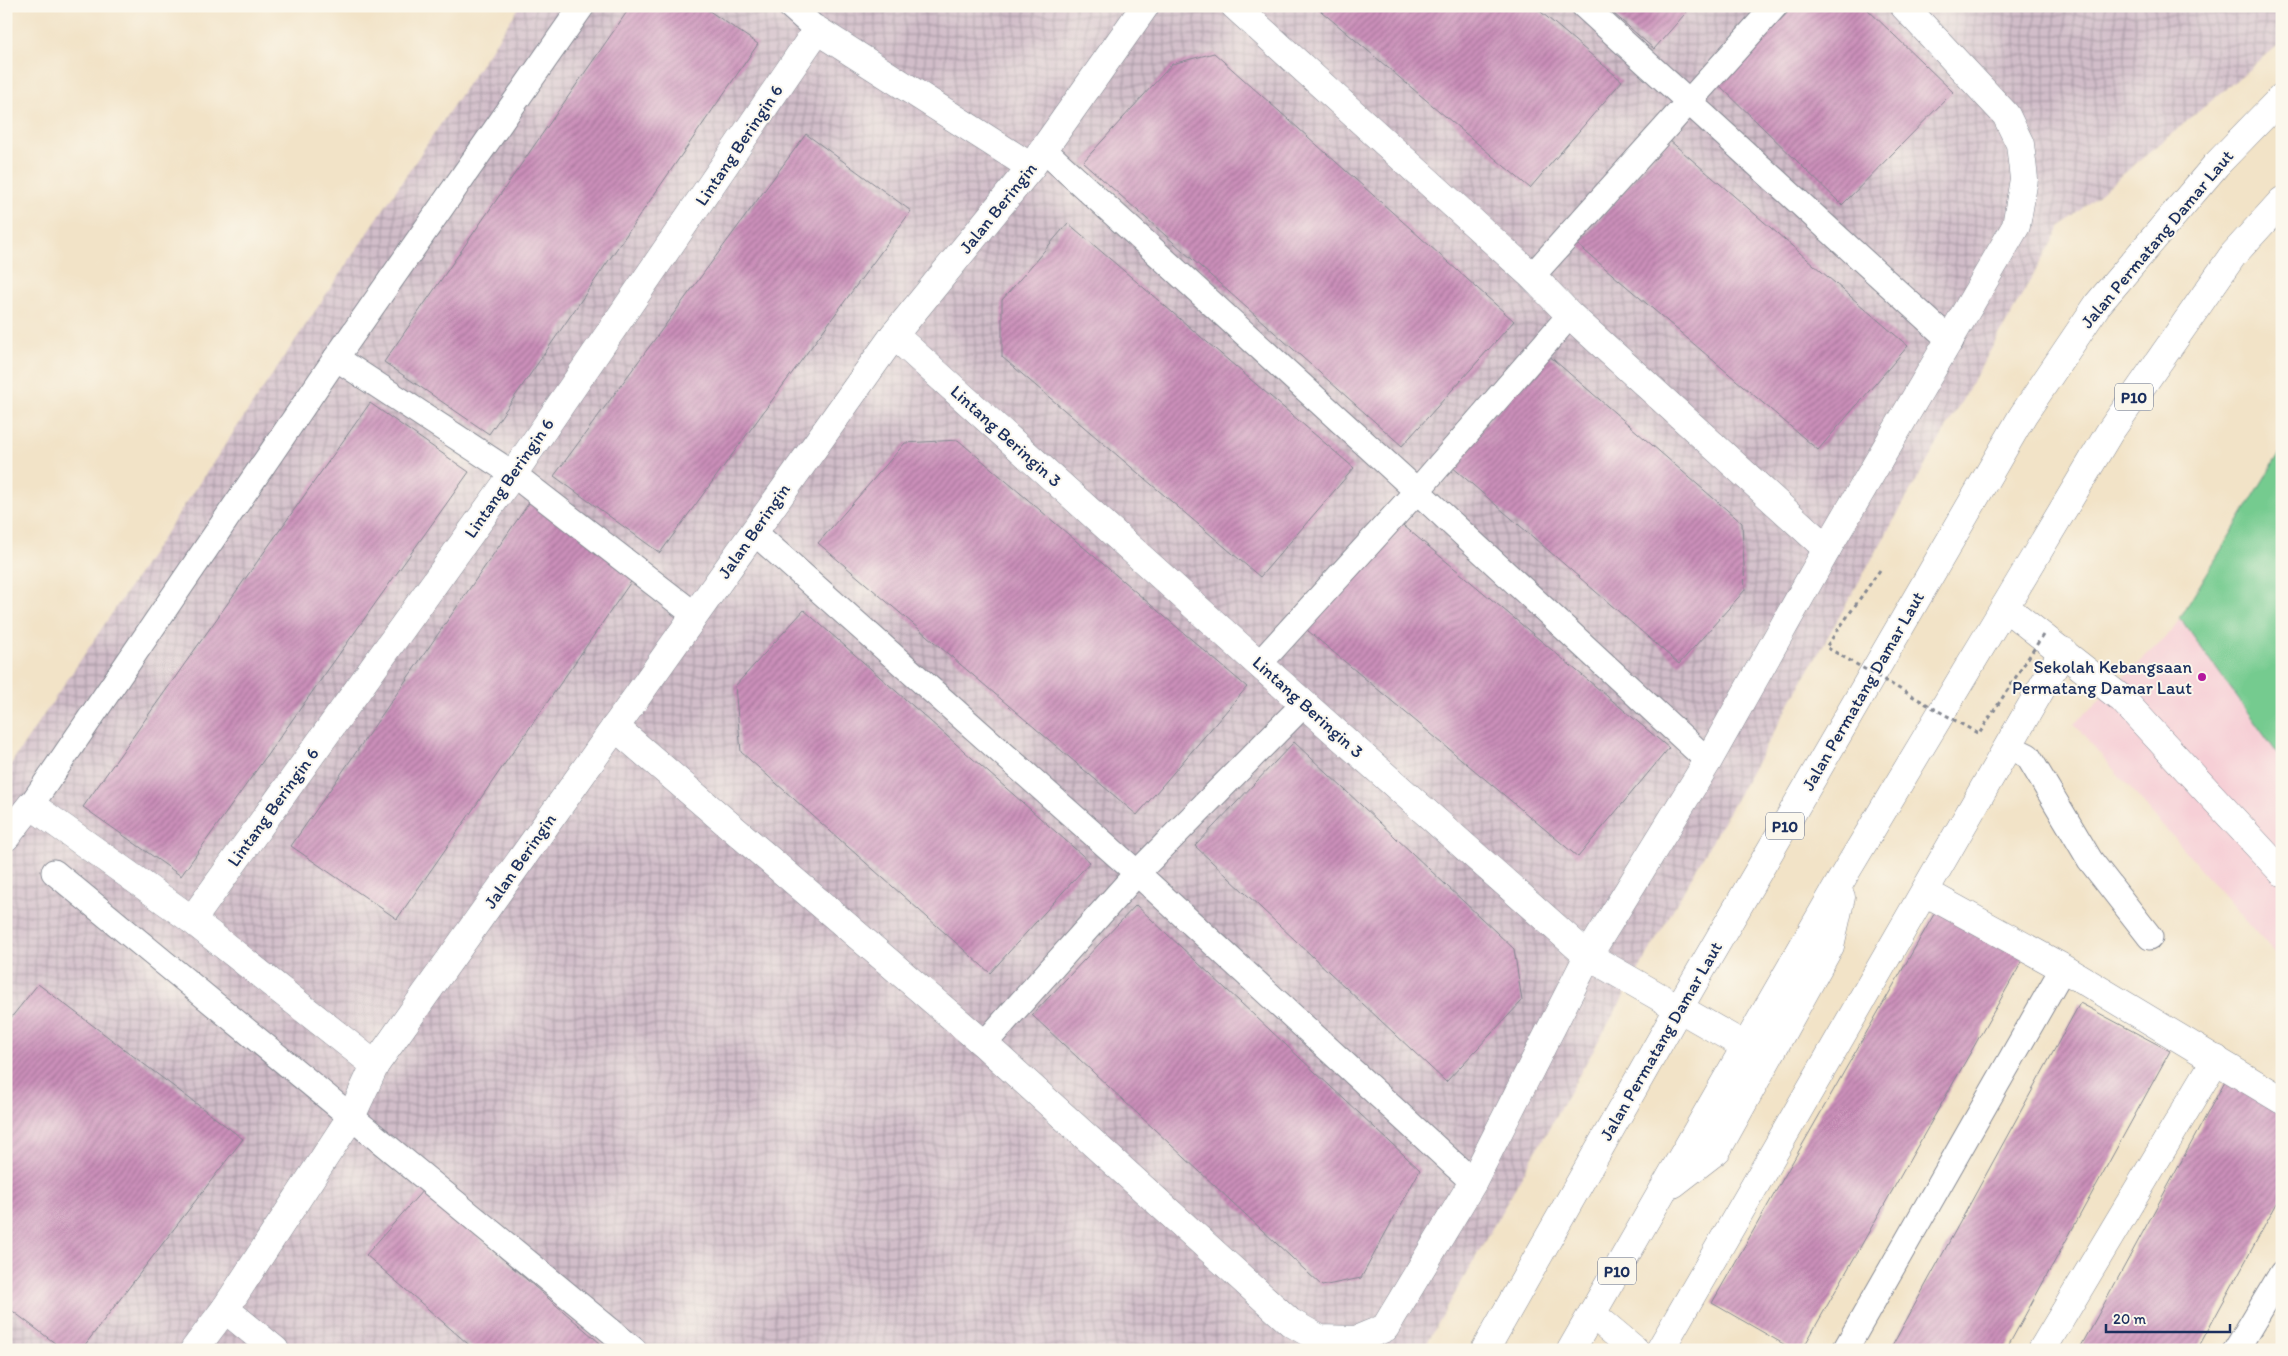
<svg xmlns="http://www.w3.org/2000/svg" width="2288" height="1356" font-family="Itim,sans-serif">
	<style>
		.built { fill: #f6cfd6 }
		.industrial { fill: url(#industrial-grid) }
		.green { fill: #75cb8f; stroke: #487d76 }
		.building { fill: url(#building-hatch) }
		.lines { fill: none; stroke-linecap: round; stroke-linejoin: round }
		.lane-casing { stroke: #868992; stroke-width: 27 }
		.street-casing { stroke: #868992; stroke-width: 29 }
		.highway-casing { stroke: #868992; stroke-width: 29 }
		.lane { stroke: #fff; stroke-width: 25 }
		.street { stroke: #fff; stroke-width: 28 }
		.highway { stroke: #fff; stroke-width: 28 }
		.path-bridge { stroke: #868992; stroke-width: 3; stroke-dasharray: 4 4; stroke-linecap: butt }
		.poi-dot { fill: #b5179e; stroke: #fbf7ec; stroke-width: 2 }
		.labels { text-anchor: middle; stroke-width: 4; stroke-linejoin: round; paint-order: stroke }
		.shield { fill: #fbf7ec; stroke: #5e6b89; stroke-width: 1 }
		.shield-label { font-size: 16px; font-weight: bold; fill: #1b2f5e }
		.street-label { font-size: 18px; fill: #1b2f5e; stroke: #fbf7ec }
		.poi-label { font-size: 18px; fill: #1b2f5e; stroke: #fbf7ec; text-anchor: end }
	</style>
	<defs>
		<pattern id="industrial-grid" width="8" height="8" patternUnits="userSpaceOnUse" patternTransform="scale(1.25)"><rect width="8" height="8" fill="#d1bdc9"/><path d="M0 4h8M4 0v8" fill="none" stroke="#a99aa6"/></pattern>
		<pattern id="building-hatch" width="6" height="6" patternUnits="userSpaceOnUse" patternTransform="scale(1.25)"><rect width="6" height="6" fill="#cb8fb9"/><path d="M-1 1l2-2M0 6l6-6M5 7l2-2" fill="none" stroke="#a4759a"/></pattern>
	</defs>
	<rect width="100%" height="100%" fill="#fbf7ec"/>
	<filter id="ink" filterUnits="userSpaceOnUse"><feTurbulence type="fractalNoise" baseFrequency=".02" numOctaves="2"/><feDisplacementMap in="SourceGraphic" scale="10" xChannelSelector="R" yChannelSelector="G"/><feConvolveMatrix kernelMatrix="1 2 1 2 8 2 1 2 1" color-interpolation-filters="sRGB"/></filter>
	<filter id="wash" filterUnits="userSpaceOnUse"><feTurbulence type="fractalNoise" baseFrequency=".0096" numOctaves="4" result="noise"/><feDisplacementMap in="SourceGraphic" scale="20" xChannelSelector="R" yChannelSelector="G"/><feGaussianBlur stdDeviation="1.12" result="paint"/><feColorMatrix in="noise" values="0 0 0 0 0 0 0 0 0 0 0 0 0 0 0 0 0 1.4 0 .05"/><feComposite in="paint" operator="in"/></filter>
	<g filter="url(#wash)">
		<rect width="100%" height="100%" fill="#f2e3c7"/>
		<path class="built" d="M2282,449V962L2074,724L2172,631Z"/>
		<path class="industrial" d="M520,6H2282V42L2061,226L1423,1350H6V771Z"/>
		<path class="green" d="M2282,449V760L2180,618Z"/>
		<g id="blocks">
			<g class="building">
				<path d="M631,6H702L758,44L489,434L384,362Z"/>
				<path d="M1315,6H1534L1622,81L1530,188Z"/>
				<path d="M1605,6H1692L1654,49Z"/>
				<path d="M1794,6H1864L1953,92L1842,205L1718,84Z"/>
				<path d="M1214,53L1514,321L1402,446L1083,162L1172,64Z"/>
				<path d="M806,134L911,211L660,553L554,476Z"/>
				<path d="M1669,140L1908,346L1818,450L1578,245Z"/>
				<path d="M1068,223L1354,468L1260,577L1002,357V300Z"/>
				<path d="M1547,354L1742,523L1745,590L1679,664L1450,465Z"/>
				<path d="M370,403L469,472L181,876L83,807Z"/>
				<path d="M958,440L1247,687L1137,815L818,543L905,443Z"/>
				<path d="M531,500L637,573L397,919L291,846Z"/>
				<path d="M1398,521L1669,748L1578,857L1307,630Z"/>
				<path d="M804,610L1090,862L990,973L741,752L735,686Z"/>
				<path d="M1294,742L1514,949L1522,1001L1446,1082L1195,846Z"/>
				<path d="M1136,905L1420,1170L1361,1278L1322,1286L1032,1015Z"/>
				<path d="M1937,909L2024,958L1802,1350H1794L1712,1303Z"/>
				<path d="M38,984L243,1139L81,1350H64L6,1306V1024Z"/>
				<path d="M2080,1003L2170,1051L2006,1350H1890Z"/>
				<path d="M2225,1081L2282,1111V1194L2197,1350H2079Z"/>
				<path d="M423,1190L608,1350H475L366,1255Z"/>
			</g>
		</g>
	</g>
	<g filter="url(#ink)">
		<use href="#blocks" fill-opacity="0" stroke="#868992" stroke-width="1"/>
		<g class="lines">
			<defs>
				<g id="lane">
					<path d="M790,6L817,30"/>
					<path d="M1584,6L1951,341"/>
					<path d="M1044,150L1417,491L1708,761"/>
					<path d="M1532,276L1775,6"/>
					<path d="M336,358L513,474L695,615"/>
					<path d="M754,532L1137,873L1473,1182"/>
					<path d="M1259,664L1417,491L1570,315"/>
					<path d="M2008,746L2028,756L2090,860L2150,937"/>
					<path d="M31,805L336,358L582,6"/>
					<path d="M54,872L634,1350"/>
					<path d="M984,1044L1137,873L1304,704"/>
					<path d="M1845,1350L2063,968"/>
					<path d="M2236,1350L2282,1273"/>
				</g>
				<g id="street">
					<path d="M1235,6L1532,276L1570,315L1827,549"/>
					<path d="M894,335L1259,664L1588,956L1745,1046"/>
					<path d="M2005,607L2122,699L2282,872"/>
					<path d="M615,727L984,1044L1290,1322L1320,1339L1356,1340L1385,1328L1473,1182L1588,956L1708,761L1827,549L2016,226L2024,179L2020,144L2006,115L1904,6"/>
					<path d="M6,837L31,805L192,920L375,1065"/>
					<path d="M1925,892L2063,968L2282,1100"/>
					<path d="M192,920L513,474L817,30L1031,167"/>
					<path d="M225,1309L275,1350"/>
					<path d="M1592,1314L1635,1350"/>
					<path d="M194,1350L225,1309L351,1117L375,1065L894,335L1031,167L1145,6"/>
					<path d="M1660,1350L2063,651"/>
					<path d="M2042,1350L2216,1059"/>
				</g>
				<g id="highway">
					<path d="M1673,1184L1717,1150L1830,946L1841,897"/>
					<path d="M1485,1350L1679,1008L2023,415L2098,304L2216,165L2282,97"/>
					<path d="M1571,1350L1847,870L2109,433L2233,255L2282,201"/>
				</g>
			</defs>
			<use href="#lane" class="lane-casing"/>
			<use href="#street" class="street-casing"/>
			<use href="#highway" class="highway-casing"/>
			<use href="#lane" class="lane"/>
			<use href="#street" class="street"/>
			<use href="#highway" class="highway"/>
			<path class="path-bridge" d="M1880,570L1826,647L1979,734L2043,635"/>
		</g>
	</g>
	<circle class="poi-dot" cx="2202" cy="677" r="5"/>
	<g class="labels">
		<g class="shield">
			<rect x="2115" y="383.5" width="38" height="27" rx="4"/>
			<rect x="1766" y="812.5" width="38" height="27" rx="4"/>
			<rect x="1598" y="1257.5" width="38" height="27" rx="4"/>
		</g>
		<g class="shield-label">
			<text x="2134" y="403">P10</text>
			<text x="1785" y="832">P10</text>
			<text x="1617" y="1277">P10</text>
		</g>
		<g class="street-label">
			<text transform="translate(739 145) rotate(-56)" y="6">Lintang Beringin 6</text>
			<text transform="translate(998 208) rotate(-51)" y="6">Jalan Beringin</text>
			<text transform="translate(2157 239) rotate(-50)" y="6">Jalan Permatang Damar Laut</text>
			<text transform="translate(1006 436) rotate(42)" y="6">Lintang Beringin 3</text>
			<text transform="translate(509 478) rotate(-55)" y="6">Lintang Beringin 6</text>
			<text transform="translate(754 531) rotate(-55)" y="6">Jalan Beringin</text>
			<text transform="translate(1863 691) rotate(-60)" y="6">Jalan Permatang Damar Laut</text>
			<text transform="translate(1308 707) rotate(42)" y="6">Lintang Beringin 3</text>
			<text transform="translate(273 807) rotate(-54)" y="6">Lintang Beringin 6</text>
			<text transform="translate(520 861) rotate(-55)" y="6">Jalan Beringin</text>
			<text transform="translate(1661 1041) rotate(-60)" y="6">Jalan Permatang Damar Laut</text>
		</g>
		<g class="poi-label">
			<text x="2192" y="673">Sekolah Kebangsaan<tspan x="2192" dy="21">Permatang Damar Laut</tspan></text>
		</g>
	</g>
	<rect width="2288" height="1356" fill="none" stroke="#fbf7ec" stroke-width="25"/>
	<path d="M2106 1324v8h124v-8" fill="none" stroke="#1b2f5e" stroke-width="2.5"/>
	<text x="2113" y="1324" font-size="15" fill="#1b2f5e" stroke="#fbf7ec" stroke-width="4" paint-order="stroke">20 m</text>
</svg>
